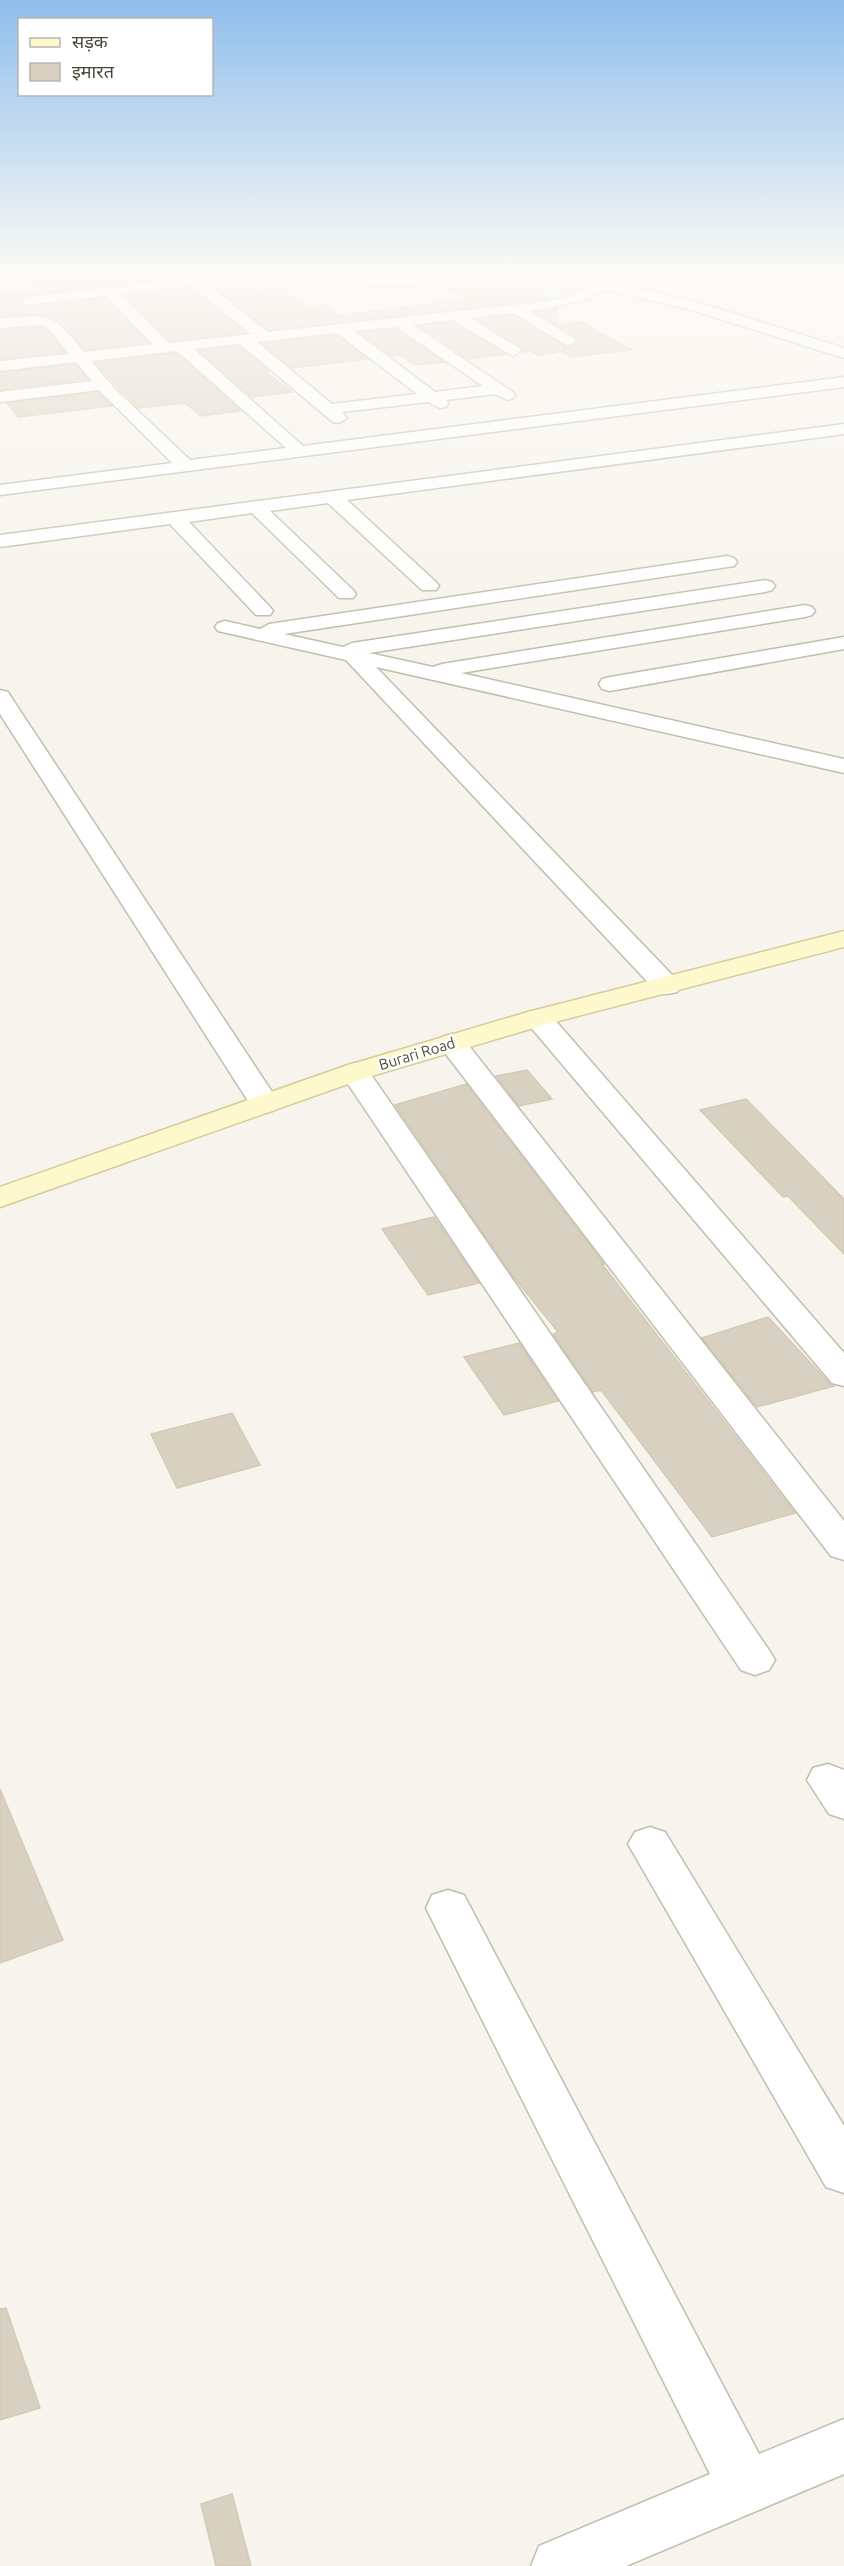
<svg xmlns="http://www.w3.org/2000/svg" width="844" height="2566" font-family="Ubuntu,'Noto Sans Devanagari',sans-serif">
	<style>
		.building { fill: #d8d1c1; stroke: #d3cab4; stroke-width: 1.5 }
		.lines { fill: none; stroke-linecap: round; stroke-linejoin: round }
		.street-casing { stroke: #c2bdae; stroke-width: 3 }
		.secondary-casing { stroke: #d5cc9b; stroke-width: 3 }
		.street { fill: #fff; fill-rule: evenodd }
		.secondary { fill: #fef8cd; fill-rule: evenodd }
		.labels { text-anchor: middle; stroke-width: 5; stroke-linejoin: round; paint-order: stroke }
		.street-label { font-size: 15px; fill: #4b4639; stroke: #fff }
	</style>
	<rect width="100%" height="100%" fill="#f6f4ec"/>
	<g class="building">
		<path d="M14,269H198L205,274L27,295L18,300L27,307L104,298L148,342L85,350L65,327L50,317L31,314L0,316V295L38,291L32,285L66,281L70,277L68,272L61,270L19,274Z"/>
		<path d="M421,273L506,274L513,278L426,276Z"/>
		<path d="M251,287L257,291L282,288L308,307L326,305L339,315L465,300L447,289L535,291L549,299L269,330L218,290Z"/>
		<path d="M190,288L245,332L170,341L125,296Z"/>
		<path d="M557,308V325L581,322L632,350L571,357L558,349V352L537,355L531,351L523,352L520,346L477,319L513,315L569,348L577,343L578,339L536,312Z"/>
		<path d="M452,322L506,354L468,359L419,326Z"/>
		<path d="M41,327L46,329L65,352L0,359V330Z"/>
		<path d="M395,329L444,362L415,365L400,355L392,356L360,333Z"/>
		<path d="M336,335L368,359L292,368L263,344Z"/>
		<path d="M239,346L268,371H265L292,392L252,397L199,351Z"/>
		<path d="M176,353L241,411L201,416L185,403L138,408L95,363Z"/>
		<path d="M75,364L88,379L0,390V373Z"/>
		<path d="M98,392L112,406L18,417L7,403Z"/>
		<path d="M527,1070L552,1099L519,1106L496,1076Z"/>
		<path d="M466,1084L604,1264H602L795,1513L712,1537L601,1390L593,1392L553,1334L558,1332L512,1275L395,1105Z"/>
		<path d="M746,1099L844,1199V1254L788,1196L783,1197L700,1110Z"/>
		<path d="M434,1217L479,1283L428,1295L382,1229Z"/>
		<path d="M768,1317L830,1384L834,1386L757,1407L702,1338Z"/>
		<path d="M519,1343L558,1401L504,1415L464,1357Z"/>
		<path d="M232,1413L260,1465L177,1488L151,1434Z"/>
		<path d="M0,1789L63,1940L0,1963Z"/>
		<path d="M6,2308L40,2408L0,2420V2309Z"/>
		<path d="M232,2494L251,2566H216L201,2504Z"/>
	</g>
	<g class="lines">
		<defs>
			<g id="street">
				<path d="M200,269H268L293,274L371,278L596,281L592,269H606L611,278V282L694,301L844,348V358L685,308L605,290L586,300L530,311L573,338L576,341L568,346L513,313L470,318L519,348L521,351L513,356L452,320L413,325L513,392L515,395L513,398L507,400L495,394L446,400L448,403L446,407L440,408L428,402L342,412L347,418L339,423L333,422L240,344L194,349L303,446L844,377V387L0,495V485L172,463L99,390L0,402V392L92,381L76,362L0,371V361L69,354L47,327L41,325L0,328V318C54,315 49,311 84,352L153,344L105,296L27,305L20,301L27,297L214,275ZM269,278L293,282L371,286L585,289L576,294L549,301L268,332L207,284L236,279L263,284L268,283ZM191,286L251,334L169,343L120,294ZM396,327L483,386L435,392L354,331ZM337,333L417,394L332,404L257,342ZM177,351L286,448L190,460L115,389L91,361Z"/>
				<path d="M787,269H810L844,280V289L789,272Z"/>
				<path d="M61,272L66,273L68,276L66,279L0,286V278Z"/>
				<path d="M844,424V434L347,500L436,582L439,586L436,590H422L328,503L270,511L353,590L356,594L353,598H339L252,513L189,522L270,607L273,611L270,615H256L170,524L0,547V535Z"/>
				<path d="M727,556L734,558L737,562L734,566L284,634L343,647L352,643L765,580L772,582L775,586L772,590L765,592L369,653L433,667L442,664L805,605L812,607L815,611L812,615L805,617L461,673L844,759V773L376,667L677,980L681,986L677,992L667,994L657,992L346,660L218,631L215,627L218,623L225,621L260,629L269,624Z"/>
				<path d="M844,637V649L610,691L602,689L599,684L602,679L610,677Z"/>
				<path d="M0,690L8,692L11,697L280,1104L275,1110L265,1113L255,1110L250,1104L0,714Z"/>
				<path d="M538,1010L548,1012L844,1353V1386L832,1383L528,1024L524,1018L528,1012Z"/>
				<path d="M452,1034L462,1037L844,1521V1560L831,1556L442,1049L438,1043L442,1037Z"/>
				<path d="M355,1063L365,1066L769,1650L775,1660L769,1670L755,1675L741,1670L340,1072L345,1066Z"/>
				<path d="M828,1764L844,1770V1819L829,1814L807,1780L813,1768Z"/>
				<path d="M650,1827L665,1832L844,2126V2193L826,2187L635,1856L628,1844L635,1832Z"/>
				<path d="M448,1890L464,1895L759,2454L844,2419V2474L626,2566H531L539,2546L710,2474L426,1908L432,1895Z"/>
			</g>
			<path id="secondary" d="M844,931V947L547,1024L365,1078L0,1207V1187L345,1066L528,1012Z"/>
		</defs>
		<use href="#street" class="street-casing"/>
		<use href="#secondary" class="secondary-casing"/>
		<use href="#street" class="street"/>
		<use href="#secondary" class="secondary"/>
	</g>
	<linearGradient id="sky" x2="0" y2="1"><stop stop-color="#8fbeec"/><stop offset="0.43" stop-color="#fbfaf6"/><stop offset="1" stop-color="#fbfaf6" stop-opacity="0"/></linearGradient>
	<rect width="844" height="629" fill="url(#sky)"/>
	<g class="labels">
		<g class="street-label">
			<text transform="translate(417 1054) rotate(-17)" y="5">Burari Road</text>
		</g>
	</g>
	<rect x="18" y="18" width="195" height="78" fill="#ffffff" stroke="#b7b5b0" stroke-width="1.5"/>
	<rect x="30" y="38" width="30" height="9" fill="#fef8cd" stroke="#b7b5b0" stroke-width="1.5"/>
	<text x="72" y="48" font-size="18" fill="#4b4639">सड़क</text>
	<rect x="30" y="63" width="30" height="18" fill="#d8d1c1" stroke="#b7b5b0" stroke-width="1.5"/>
	<text x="72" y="78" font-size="18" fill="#4b4639">इमारत</text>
</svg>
